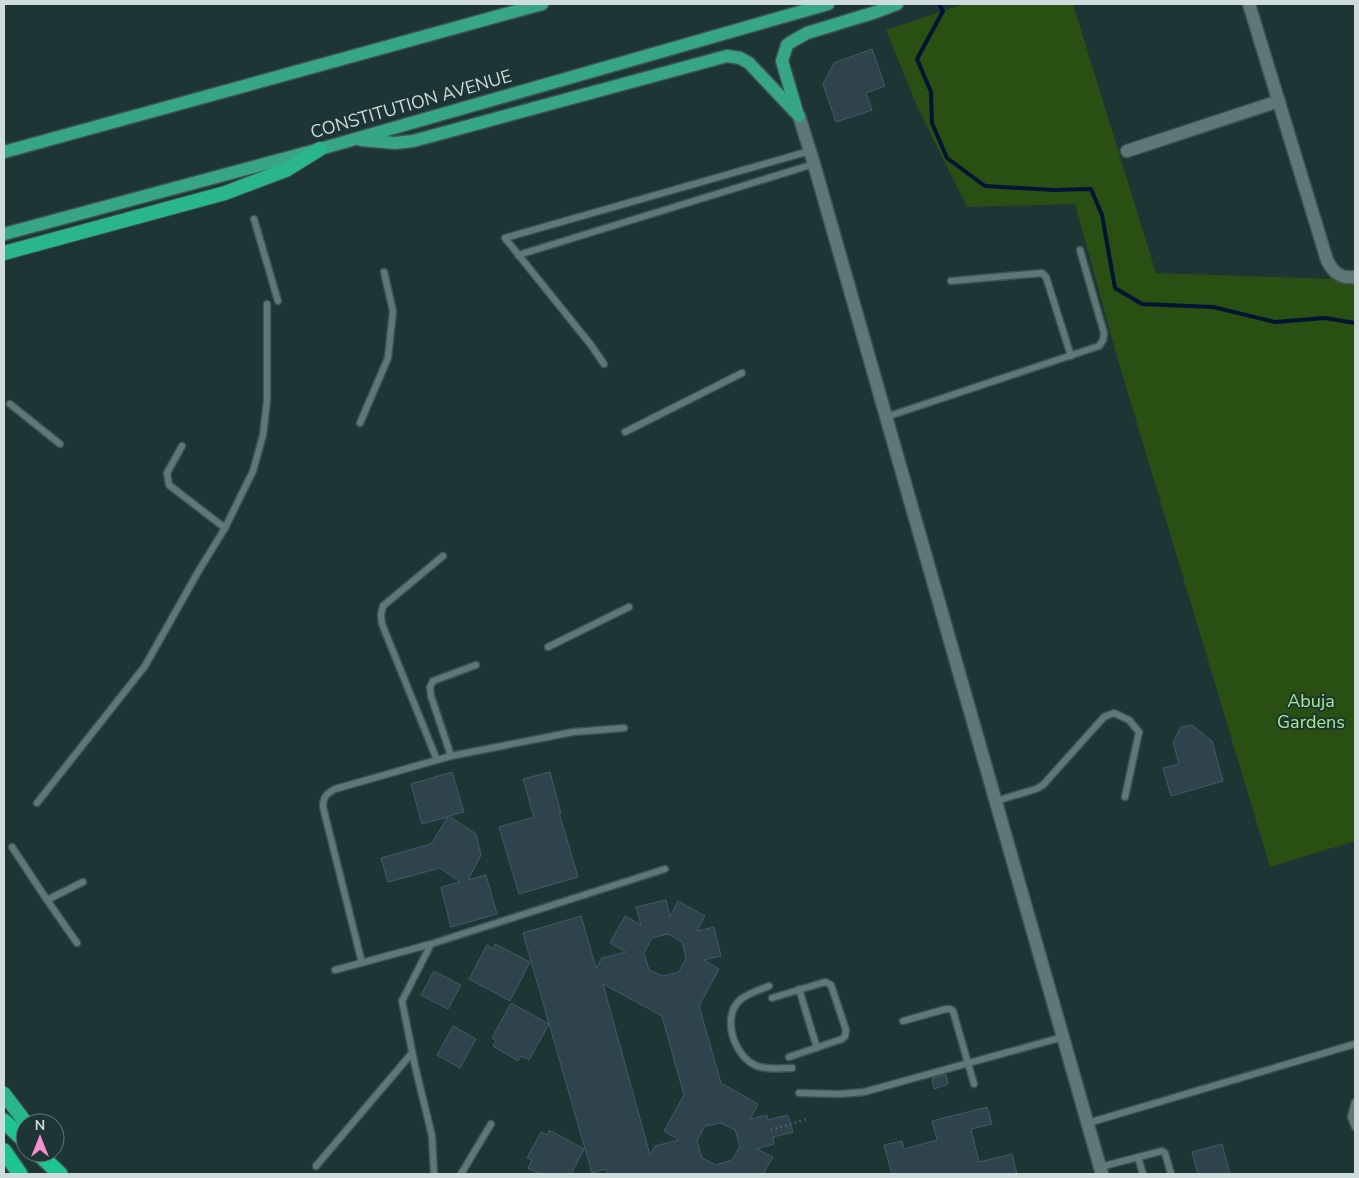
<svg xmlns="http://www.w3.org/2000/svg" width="1359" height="1178" font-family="'Nunito Sans',sans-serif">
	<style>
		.green { fill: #2a4f12 }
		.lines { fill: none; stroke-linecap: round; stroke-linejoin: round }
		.stream { stroke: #001434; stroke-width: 4 }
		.building { fill: #2e434c; stroke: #455b64; fill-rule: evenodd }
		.service-casing { stroke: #3d5252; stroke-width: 9 }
		.minor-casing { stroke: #3d5252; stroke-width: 15 }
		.primary-casing { stroke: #3d5252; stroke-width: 15 }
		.trunk-casing { stroke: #3d5252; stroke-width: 16 }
		.motorway-casing { stroke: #3d5252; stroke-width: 18 }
		.path { stroke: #627676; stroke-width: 2.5; stroke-dasharray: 1 4; stroke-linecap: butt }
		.service { stroke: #5e7878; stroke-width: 6 }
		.minor { stroke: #5e7878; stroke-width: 12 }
		.primary { stroke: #36a687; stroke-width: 12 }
		.trunk { stroke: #29b68c; stroke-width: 14 }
		.motorway { stroke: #1cc591; stroke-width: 15 }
		.labels { text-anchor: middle; stroke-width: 4; stroke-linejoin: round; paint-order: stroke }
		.street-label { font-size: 18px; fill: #cedcdc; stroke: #1d3535 }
		.park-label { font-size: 18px; fill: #aaec86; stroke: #1d3535 }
	</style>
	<rect width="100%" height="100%" fill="#1d3535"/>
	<path class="green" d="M964,4H1073L1156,273L1333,279L1355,284V841L1270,867L1118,360L1075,204L967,207L917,106L886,30Z"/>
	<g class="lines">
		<path class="stream" d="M939,4L943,11L917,59L931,92L932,123L947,158L985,186L1053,190L1091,189L1102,215L1115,288L1142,304L1213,307L1275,322L1325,318L1355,323"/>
	</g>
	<g class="building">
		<path d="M872,49L885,86L866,93L872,110L836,122L823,84L834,63Z"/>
		<path d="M1192,725L1212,741L1223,781L1171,796L1163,768L1179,764L1173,742L1181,727Z"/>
		<path d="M452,772L464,812L449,816L476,834L481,855L468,880L486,875L497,914L451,927L441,887L460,882L440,868L388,882L381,858L431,844L448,817L422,824L411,784Z"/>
		<path d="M550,772L561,813H559L578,877L519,894L499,827L534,817L523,779Z"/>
		<path d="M666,900L670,917L678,901L705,916L697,931L714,927L721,956L704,960L719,969L699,1006L721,1083L758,1104L750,1119L767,1115L768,1120L788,1115L793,1132L773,1137L774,1144L757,1149L773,1157L763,1174H607L606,1169L592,1173L523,933L581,916L596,968L602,958L626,952L610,943L625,916L641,925L636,907ZM668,934L682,942L686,958L679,972L663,976L649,970L644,953L652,938ZM603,984L662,1016L684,1095L664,1131L679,1140L655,1146L650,1155ZM721,1123L735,1130L740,1146L732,1160L716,1165L702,1158L697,1141L705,1126Z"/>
		<path d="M495,944L530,962L510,1001L469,979L487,945L493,949Z"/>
		<path d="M434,971L461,985L448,1009L421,995Z"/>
		<path d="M511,1003L549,1024L529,1060L521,1056L518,1061L493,1046L496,1041L492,1038Z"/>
		<path d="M453,1026L476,1039L460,1068L437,1055Z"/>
		<path d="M946,1075L948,1084L934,1089L932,1078Z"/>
		<path d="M987,1107L992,1124L971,1129L979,1162L1012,1154L1017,1174H892L884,1145L902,1141L904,1149L937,1140L932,1121Z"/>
		<path d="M549,1130L584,1149L571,1174H540L528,1168L532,1160L527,1158L541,1132L547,1135Z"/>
		<path d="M1222,1144L1230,1174H1198L1192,1152Z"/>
	</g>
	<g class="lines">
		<defs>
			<g id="service">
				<path d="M254,219L278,301"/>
				<path d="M518,255L814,164"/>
				<path d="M951,281L1042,273L1046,277L1071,356"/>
				<path d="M604,364L591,345L505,238L810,151"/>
				<path d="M10,404L60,444"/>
				<path d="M886,417L1099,346L1103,340L1104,333L1080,250"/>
				<path d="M360,423L388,358L393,311L384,272"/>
				<path d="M625,432L742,373"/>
				<path d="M182,446L167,473L169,485L225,528"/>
				<path d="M548,647L629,607"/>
				<path d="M451,756L431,696L430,687L433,681L476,665"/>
				<path d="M437,760L382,624L381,615L383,606L443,556"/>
				<path d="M996,801L1036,789L1043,785L1104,717L1114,713L1129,720L1139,732L1125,797"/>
				<path d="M37,803L145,666L198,572L225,528L253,471L263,435L267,401V304"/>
				<path d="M12,847L47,900"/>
				<path d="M77,943L47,900L83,882"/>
				<path d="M431,944L402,1001L415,1066L432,1136L434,1174"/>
				<path d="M362,963L323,807C323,797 326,794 335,789L451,756L573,732L624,728"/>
				<path d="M335,970L431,944L665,869"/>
				<path d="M769,986C760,990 748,993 740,1000C721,1017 734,1057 757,1066C767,1070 781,1068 792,1068"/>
				<path d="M799,989L817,1048"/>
				<path d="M772,998L825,982L831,985L846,1030L845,1036L842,1039L789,1057"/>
				<path d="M903,1021L946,1009H950L953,1011L974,1084"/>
				<path d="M799,1093L840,1094L864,1092L1063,1037"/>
				<path d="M1355,1102L1351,1117L1355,1127"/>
				<path d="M1088,1123L1355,1044"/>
				<path d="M1138,1157L1143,1174"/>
				<path d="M316,1166L412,1053"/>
				<path d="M1100,1167L1162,1151L1165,1153L1171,1174"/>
				<path d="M461,1174L491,1124"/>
			</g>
			<g id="minor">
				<path d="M1249,4L1327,260C1333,273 1341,279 1355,277"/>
				<path d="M799,116L814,164L1102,1174"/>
				<path d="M1127,151L1279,101"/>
			</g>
			<g id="primary">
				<path d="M797,112L782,61L787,45L791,42L807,33L876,12L897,4"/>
				<path d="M361,140L395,143L413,141L727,56L740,58L749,63L799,116"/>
				<path d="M4,152L542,4"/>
				<path d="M4,234L320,149L828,4"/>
			</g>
			<g id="trunk">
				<path d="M4,253L225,193L286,170L320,149"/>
				<path d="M4,1094L26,1123"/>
			</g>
			<g id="motorway">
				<path d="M4,1121L25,1141"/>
				<path d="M4,1151L20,1174"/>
				<path d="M38,1153L60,1174"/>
			</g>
		</defs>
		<use href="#service" class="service-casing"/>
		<use href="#minor" class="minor-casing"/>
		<use href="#primary" class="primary-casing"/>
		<use href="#trunk" class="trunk-casing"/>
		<use href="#motorway" class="motorway-casing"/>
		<path class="path" d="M771,1130L807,1119"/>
		<use href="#service" class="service"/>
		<use href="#minor" class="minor"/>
		<use href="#primary" class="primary"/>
		<use href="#trunk" class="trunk"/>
		<use href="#motorway" class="motorway"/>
	</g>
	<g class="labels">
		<g class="street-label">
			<text transform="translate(411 104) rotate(-16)" y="6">CONSTITUTION AVENUE</text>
		</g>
		<g class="park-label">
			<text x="1311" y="707">Abuja<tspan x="1311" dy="21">Gardens</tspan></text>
		</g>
	</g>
	<rect width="1359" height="1178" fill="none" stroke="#cedcdc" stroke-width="10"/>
	<g transform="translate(40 1138)"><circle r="24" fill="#1d3535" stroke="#647878"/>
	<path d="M0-4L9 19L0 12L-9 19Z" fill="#f790cd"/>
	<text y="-8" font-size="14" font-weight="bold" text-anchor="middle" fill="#cedcdc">N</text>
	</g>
</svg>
